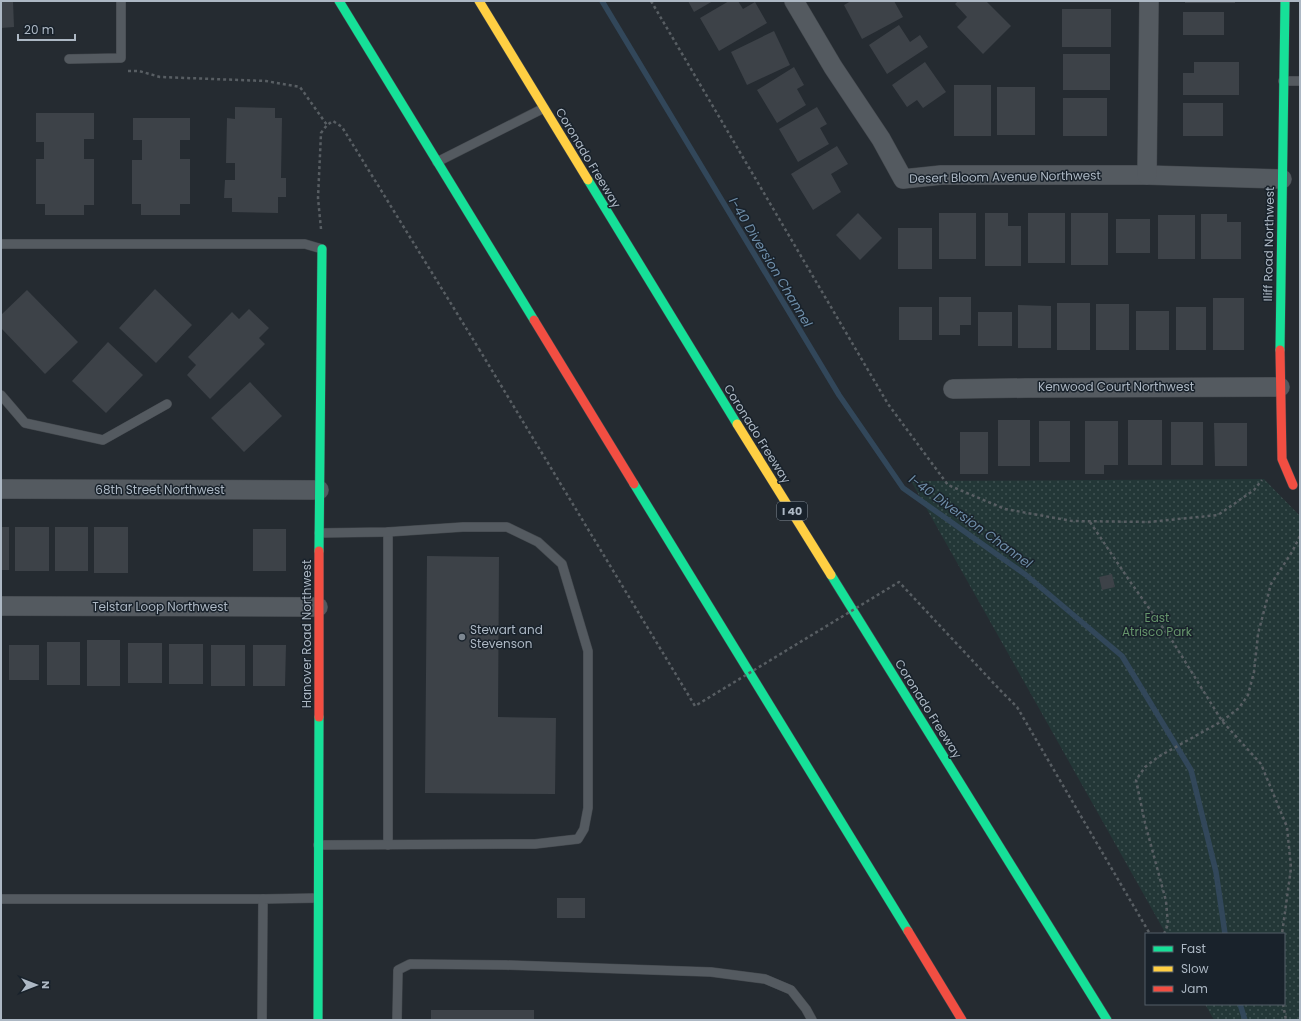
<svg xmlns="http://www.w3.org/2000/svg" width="1301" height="1021" font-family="Poppins,sans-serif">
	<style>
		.green { fill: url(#green-dots) }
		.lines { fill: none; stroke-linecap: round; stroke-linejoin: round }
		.stream { stroke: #32475a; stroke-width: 5.5 }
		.building { fill: #3d4248 }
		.lane-casing { stroke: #42474c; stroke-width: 10 }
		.street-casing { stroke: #42474c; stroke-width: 20 }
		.fast-casing { stroke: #42474c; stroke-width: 10 }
		.slow-casing { stroke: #42474c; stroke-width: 10 }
		.jam-casing { stroke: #42474c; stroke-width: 10 }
		.path { stroke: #585e63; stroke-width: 2.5; stroke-dasharray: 3 3; stroke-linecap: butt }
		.lane { stroke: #545a60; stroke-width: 9 }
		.street { stroke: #545a60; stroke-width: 19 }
		.fast { stroke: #16e098; stroke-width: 9 }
		.slow { stroke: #ffcf43; stroke-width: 9 }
		.jam { stroke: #f24e42; stroke-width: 9 }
		.path-bridge { stroke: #585e63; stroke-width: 2.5; stroke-dasharray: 3 3; stroke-linecap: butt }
		.poi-dot { fill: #7d8791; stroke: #19222b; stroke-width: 1.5 }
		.labels { text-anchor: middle; stroke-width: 3; stroke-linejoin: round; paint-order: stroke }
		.shield { fill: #19222b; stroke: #818b96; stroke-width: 1 }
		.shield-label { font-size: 11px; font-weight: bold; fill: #adb8c4 }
		.street-label { font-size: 12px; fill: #adb8c4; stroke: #19222b }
		.park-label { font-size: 12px; fill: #65946b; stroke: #19222b }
		.poi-label { font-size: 12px; fill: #adb8c4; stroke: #19222b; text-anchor: start }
		.water-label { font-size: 13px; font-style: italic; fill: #6e8da8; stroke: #19222b }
	</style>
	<defs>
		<pattern id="green-dots" width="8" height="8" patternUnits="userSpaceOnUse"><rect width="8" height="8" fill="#233737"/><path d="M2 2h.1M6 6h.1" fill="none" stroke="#405252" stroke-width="1.8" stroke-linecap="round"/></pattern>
	</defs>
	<rect width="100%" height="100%" fill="#252b31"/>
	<path class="green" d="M1264,479L1300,516V1020H1214L1205,1004H1284V934H1166L911,481Z"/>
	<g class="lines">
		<g class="stream">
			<path d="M602,1L839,395L903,488L1026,575L1122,656L1191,770L1216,872L1225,934"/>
			<path d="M1240,1004L1245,1020"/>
		</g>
	</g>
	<g class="building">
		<path d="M1,1H13L14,27L1,28Z"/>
		<path d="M688,1H713L694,12Z"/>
		<path d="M729,1H738L743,9L755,2L767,23L719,51L700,18Z"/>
		<path d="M851,1H894L903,17L862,39L844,5Z"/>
		<path d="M958,1H986L1011,26L983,54L957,27L967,17L955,4Z"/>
		<rect x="1185" y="1" width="50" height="2"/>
		<rect x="1062" y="9" width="49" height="38"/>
		<rect x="1183" y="12" width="41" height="23"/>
		<path d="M899,25L910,42L920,35L928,47L887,74L869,45Z"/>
		<path d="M774,31L790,65L747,85L731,52Z"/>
		<rect x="1063" y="54" width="47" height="36"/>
		<path d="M925,62L946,92L923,108L917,100L907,107L892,85Z"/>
		<path d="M1194,62H1239V95H1183V73H1194Z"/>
		<path d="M794,67L804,85L797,89L806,105L777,123L757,90Z"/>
		<rect x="954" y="85" width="37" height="51"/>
		<rect x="997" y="87" width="38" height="48"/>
		<rect x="1063" y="98" width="44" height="38"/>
		<rect x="1183" y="103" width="40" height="33"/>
		<path d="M235,107L275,108V118H282L281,178H286V197H278V213L232,212V198H224L225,180H235V163H226L227,118L235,119Z"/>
		<path d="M817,107L827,124L820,128L829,144L798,162L779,129Z"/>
		<path d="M36,113H94V139H84V159H94V205H84V215H45V204H36V159H44V142H36Z"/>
		<path d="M133,118H190V140H180V159H190V204H180V215H141V204H132V160H142V140H133Z"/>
		<path d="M837,146L848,164L831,174L841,192L813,210L791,174Z"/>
		<path d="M858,213L882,238L860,260L836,235Z"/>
		<rect x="939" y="213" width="37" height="46"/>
		<path d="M985,213H1008V226H1021V266H985Z"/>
		<rect x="1028" y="213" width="37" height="50"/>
		<rect x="1071" y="213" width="37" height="52"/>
		<path d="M1201,214H1227V222H1241V259H1201Z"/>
		<rect x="1158" y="215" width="37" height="44"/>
		<rect x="1116" y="219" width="34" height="34"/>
		<rect x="898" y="228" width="34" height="41"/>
		<path d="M155,289L192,325L156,363L119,328Z"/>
		<path d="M27,290L78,342L45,374L1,328V315Z"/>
		<path d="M939,297H971V325H960V335H939Z"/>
		<rect x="1213" y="298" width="31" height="52"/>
		<rect x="1057" y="303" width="33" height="47"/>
		<rect x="1096" y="304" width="33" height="46"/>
		<path d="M1018,305L1051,306V348H1018Z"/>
		<rect x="899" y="307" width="33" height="33"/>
		<rect x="1176" y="307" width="30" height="43"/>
		<path d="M249,309L269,328L259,338L265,344L210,399L187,375L196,365L188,357L232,312L239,319Z"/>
		<rect x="1136" y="311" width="33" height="39"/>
		<rect x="978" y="312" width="34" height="34"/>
		<path d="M108,342L143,375L106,413L72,381Z"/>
		<path d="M250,382L282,416L244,452L211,418Z"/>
		<rect x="998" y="420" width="32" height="46"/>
		<rect x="1128" y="420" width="34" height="45"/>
		<rect x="1039" y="421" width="31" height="41"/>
		<path d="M1085,421H1118V465H1104V474H1085Z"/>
		<rect x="1171" y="422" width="32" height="43"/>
		<path d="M1214,423H1247V466H1215Z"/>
		<rect x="960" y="432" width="28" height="42"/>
		<rect x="1" y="527" width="8" height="43"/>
		<rect x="15" y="527" width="34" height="44"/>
		<rect x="55" y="527" width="33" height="44"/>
		<rect x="94" y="527" width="34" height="46"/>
		<rect x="253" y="529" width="33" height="42"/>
		<path d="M427,556L499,557L498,717L556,718L555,794L425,793Z"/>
		<path d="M1112,574L1115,587L1102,590L1099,577Z"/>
		<rect x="87" y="640" width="33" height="46"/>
		<rect x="47" y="642" width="33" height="43"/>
		<rect x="128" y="643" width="34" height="40"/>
		<rect x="169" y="644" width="34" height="40"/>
		<rect x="9" y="645" width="30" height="35"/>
		<rect x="211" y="645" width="34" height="41"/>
		<path d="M253,645H286L285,686H253Z"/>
		<rect x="557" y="898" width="28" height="20"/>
		<rect x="431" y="1010" width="103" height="10"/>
	</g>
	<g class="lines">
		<defs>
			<g id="lane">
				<path d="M69,59L121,58V1"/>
				<path d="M1283,81H1300"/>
				<path d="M437,162L544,108"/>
				<path d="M1,244H305L322,249"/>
				<path d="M1,395L25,423L103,440L167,404"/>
				<path d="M388,532V845"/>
				<path d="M318,845L535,844L578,839L584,829L588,808V651L562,564L538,542L507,527H463L388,532L319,533"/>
				<path d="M1,899H263"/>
				<path d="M262,1020L263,899L318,898"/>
				<path d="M397,1020L398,970L410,964L506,965L711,972L765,979L791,990L806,1009L812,1020"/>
			</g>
			<g id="street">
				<path d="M794,1L833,67L881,139L903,179L941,175H1147L1282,179"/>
				<path d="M1147,175L1149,1"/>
				<path d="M953,389L1026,388L1280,387"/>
				<path d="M1,489L319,490"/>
				<path d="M1,606L318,607"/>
			</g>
			<g id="fast">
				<path d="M339,1L534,320"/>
				<path d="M588,180L737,424"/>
				<path d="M1280,350L1285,1"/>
				<path d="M634,484L908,931"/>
				<path d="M319,551L322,249"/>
				<path d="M831,575L1107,1020"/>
				<path d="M318,1020L319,717"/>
			</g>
			<g id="slow">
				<path d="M479,1L588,180"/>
				<path d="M737,424L831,575"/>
			</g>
			<g id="jam">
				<path d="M534,320L634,484"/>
				<path d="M1280,350L1282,459L1293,485"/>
				<path d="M319,717V551"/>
				<path d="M908,931L962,1020"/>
			</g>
		</defs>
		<use href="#lane" class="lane-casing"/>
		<use href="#street" class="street-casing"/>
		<use href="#fast" class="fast-casing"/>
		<use href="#slow" class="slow-casing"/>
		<use href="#jam" class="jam-casing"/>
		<g class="path">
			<path d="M651,1L888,404L948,485L1005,509L1072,521L1149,522L1218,515L1254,490L1262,480"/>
			<path d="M128,71H139L160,77L266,81L300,87L327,125"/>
			<path d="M321,229L318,198L321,133L327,125L333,121L342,127L479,349"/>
			<path d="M1090,522L1129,580L1173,642L1222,721L1261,764L1287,827L1291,868L1282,934"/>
			<path d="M1000,690L1017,707L1150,934"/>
			<path d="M1164,934L1168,924L1166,901L1145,823L1136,780L1145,767L1158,757L1222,721L1239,708L1248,695L1254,672L1258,634L1271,584L1292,552L1300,536"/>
			<path d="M1283,1004L1286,1020"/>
		</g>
		<use href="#lane" class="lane"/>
		<use href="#street" class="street"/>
		<use href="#fast" class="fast"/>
		<use href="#slow" class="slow"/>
		<use href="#jam" class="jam"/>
		<path class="path-bridge" d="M479,349L695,706L899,582L1000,690"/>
	</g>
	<circle class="poi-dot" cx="462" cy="637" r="4"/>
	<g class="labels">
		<rect class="shield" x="777" y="502" width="30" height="18" rx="3"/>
		<g class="shield-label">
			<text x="792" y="515">I 40</text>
		</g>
		<g class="street-label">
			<text transform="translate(588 158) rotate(59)" y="4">Coronado Freeway</text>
			<text transform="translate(1005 177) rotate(-1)" y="4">Desert Bloom Avenue Northwest</text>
			<text transform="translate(1269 244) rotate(-89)" y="4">Iliff Road Northwest</text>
			<text x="1116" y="391">Kenwood Court Northwest</text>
			<text transform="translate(757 434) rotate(58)" y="4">Coronado Freeway</text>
			<text x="160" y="494">68th Street Northwest</text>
			<text x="160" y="611">Telstar Loop Northwest</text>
			<text transform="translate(307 634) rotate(-90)" y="4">Hanover Road Northwest</text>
			<text transform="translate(928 709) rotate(58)" y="4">Coronado Freeway</text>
		</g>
		<g class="park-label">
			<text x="1157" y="622">East<tspan x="1157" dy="14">Atrisco Park</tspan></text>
		</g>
		<g class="poi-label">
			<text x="470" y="634">Stewart and<tspan x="470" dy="14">Stevenson</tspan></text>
		</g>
		<g class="water-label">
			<text transform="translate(771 262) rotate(59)" y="5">I-40 Diversion Channel</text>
			<text transform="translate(971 521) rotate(36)" y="5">I-40 Diversion Channel</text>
		</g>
	</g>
	<rect width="1301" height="1021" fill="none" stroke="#adb8c4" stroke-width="4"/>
	<rect x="1145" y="933" width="140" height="72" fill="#19222b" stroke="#545e68"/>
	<rect x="1153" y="946" width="20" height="6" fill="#16e098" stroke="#545e68"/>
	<text x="1181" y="953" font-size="12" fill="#adb8c4">Fast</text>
	<rect x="1153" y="966" width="20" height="6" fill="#ffcf43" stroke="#545e68"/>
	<text x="1181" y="973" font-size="12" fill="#adb8c4">Slow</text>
	<rect x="1153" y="986" width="20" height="6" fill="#f24e42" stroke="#545e68"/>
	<text x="1181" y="993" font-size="12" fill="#adb8c4">Jam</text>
	<g transform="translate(36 985) rotate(90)" stroke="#19222b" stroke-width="3" paint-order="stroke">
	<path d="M0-3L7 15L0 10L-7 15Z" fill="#adb8c4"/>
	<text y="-6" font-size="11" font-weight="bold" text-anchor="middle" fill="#adb8c4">N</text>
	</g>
	<path d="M18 34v6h57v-6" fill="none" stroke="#adb8c4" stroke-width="2"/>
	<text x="24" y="34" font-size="12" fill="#adb8c4" stroke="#19222b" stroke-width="3" paint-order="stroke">20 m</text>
</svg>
